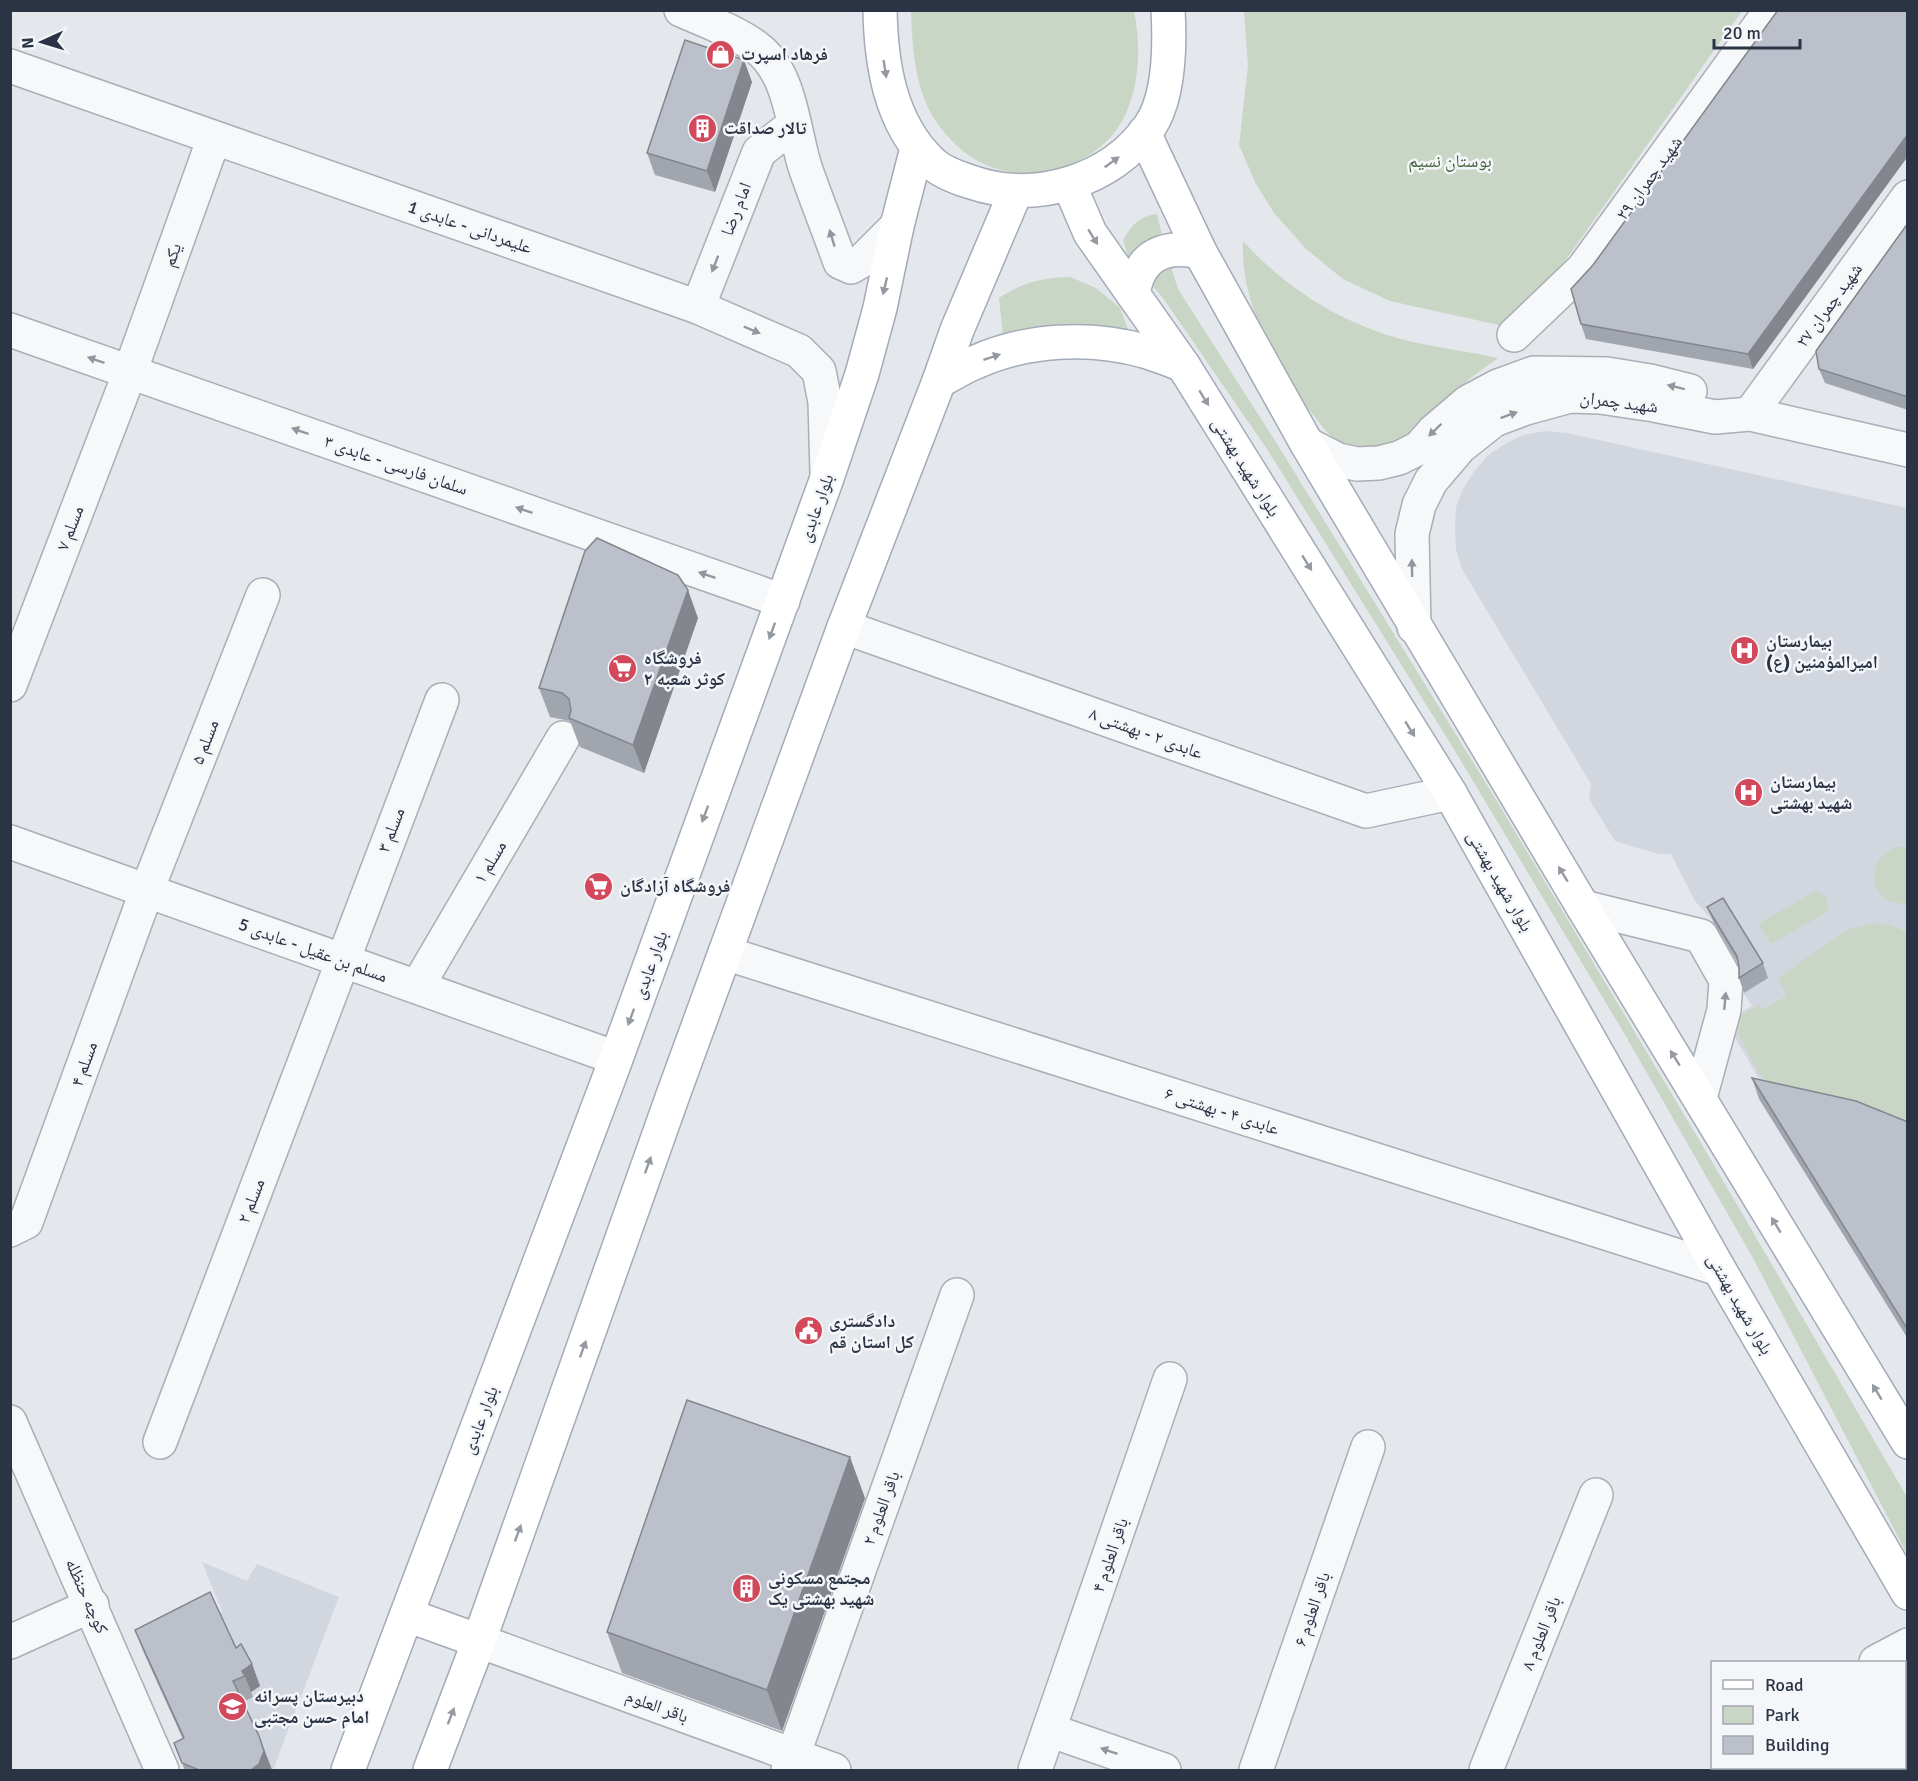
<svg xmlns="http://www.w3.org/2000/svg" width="1918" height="1781" font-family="Signika,'Noto Naskh Arabic',sans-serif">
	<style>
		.built { fill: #d2d6de }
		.green { fill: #c9d6c5 }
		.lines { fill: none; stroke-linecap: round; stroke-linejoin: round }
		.minor-casing { stroke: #a9aeb7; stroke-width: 36 }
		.major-casing { stroke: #a3abb8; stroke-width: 36 }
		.minor { stroke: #f7f8fa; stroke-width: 33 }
		.major { stroke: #fff; stroke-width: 33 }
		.wall { fill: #a1a5ae }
		.shaded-wall { fill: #83868d }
		.building { fill: #bbc0ca; stroke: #83868d; stroke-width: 1.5 }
		.oneway { fill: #959aa2 }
		.oneway2 { fill: #9196a0 }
		.labels { text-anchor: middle; stroke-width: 5; stroke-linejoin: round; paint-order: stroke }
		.poi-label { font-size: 18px; font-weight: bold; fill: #2b3445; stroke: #f4f6f9; text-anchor: start }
		.park-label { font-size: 18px; fill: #3f6138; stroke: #f4f6f9 }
		.street-label { font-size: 18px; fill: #2b3445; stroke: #f4f6f9 }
	</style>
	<rect width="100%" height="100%" fill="#e4e7ec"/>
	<g class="built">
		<path d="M1545,431L1567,433L1907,508V1140L1772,1101L1733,1034V1017L1752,1006L1733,977L1710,923L1713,921L1695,901L1671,854H1658L1615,841L1589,799L1591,784L1462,569L1456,549L1455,528L1456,507L1463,489L1473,473L1487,456L1505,444L1523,435Z"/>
		<path d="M202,1562L247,1581L257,1564L339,1597L273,1770H185L182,1765L192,1760L143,1651L222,1611Z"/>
	</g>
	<g class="green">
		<path d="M911,11H1134C1142,49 1140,100 1114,133C1085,169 1028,184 986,165C965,156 948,139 935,120C915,90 912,46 911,11Z"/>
		<path d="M1244,11H1742L1517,329L1390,301L1343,279L1306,249L1274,213L1256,184L1239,145L1248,66Z"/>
		<path d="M1157,214L1165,248L1178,289L1274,439L1495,798L1704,1148L1907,1497V1554L1753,1258L1624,1033L1455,751L1267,449L1163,298L1129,259L1123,240C1133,224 1138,217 1157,214Z"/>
		<path d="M1243,241C1288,291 1347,327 1413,342C1441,348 1470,352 1498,358L1468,380L1441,405L1420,430L1380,453C1368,451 1349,450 1340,444C1330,437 1322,426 1315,417C1276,369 1240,304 1243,241Z"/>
		<path d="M1070,277L1096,288L1120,308L1130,334C1080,324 1052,319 1003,337L999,298C1024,282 1040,278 1070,277Z"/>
		<path d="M1898,847H1908L1907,903C1871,908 1860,860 1898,847Z"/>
		<path d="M1814,892H1820L1827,899L1828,909L1825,913L1771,944L1758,924Z"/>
		<path d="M1873,923L1889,925L1907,932V1135L1776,1098C1767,1084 1734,1036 1737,1022C1738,1015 1753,1009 1759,1005L1762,1010L1787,996L1778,978L1847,930Z"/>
	</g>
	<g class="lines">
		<defs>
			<g id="minor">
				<path d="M681,10C706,21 734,31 756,47C791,72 793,129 805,167C816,199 829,231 840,262L851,267L863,260L897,226"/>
				<path d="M10,66L698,307L799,351L819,371L825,402L827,474"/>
				<path d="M698,307L759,152L793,125"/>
				<path d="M10,330L783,601"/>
				<path d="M1514,335L1583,269L1771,10"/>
				<path d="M1750,414L1908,197"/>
				<path d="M1307,444L1338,460L1357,464L1379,463L1399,458L1419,448L1434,431L1468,402L1498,386L1534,373L1607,374L1650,381L1690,391"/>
				<path d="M844,627L1366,811L1450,793"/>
				<path d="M1414,627L1412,534L1419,505L1431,481L1460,447L1494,420L1526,408L1570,396L1600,397L1654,405L1715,417L1750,414L1908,450"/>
				<path d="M10,685L130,372L214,138"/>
				<path d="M10,842L616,1058"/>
				<path d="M1583,907L1701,936L1726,980L1724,1010L1700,1098"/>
				<path d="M725,953L1719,1269"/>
				<path d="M417,987L563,738"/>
				<path d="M10,1230L26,1222L147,890L263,595"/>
				<path d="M10,1422L162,1770"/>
				<path d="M160,1442L442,700"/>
				<path d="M479,1641L834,1770"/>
				<path d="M10,1642L92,1605"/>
				<path d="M1876,1662L1908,1645"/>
				<path d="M1049,1730L1164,1770"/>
				<path d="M788,1770L957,1295"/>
				<path d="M1035,1770L1170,1379"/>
				<path d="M1256,1770L1368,1447"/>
				<path d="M1486,1770L1596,1495"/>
				<path d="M1749,1770L1750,1768"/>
			</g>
			<g id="major">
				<path d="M880,10C881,64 890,123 931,162C941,172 958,178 971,182C1034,204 1111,182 1150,126C1170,96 1170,45 1168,10"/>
				<path d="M1144,133L1200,252L1307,444L1583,907L1908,1442"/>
				<path d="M1069,184L1090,233L1183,365L1450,793L1719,1269L1908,1593"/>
				<path d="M1133,294C1139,256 1163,244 1200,252"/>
				<path d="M939,381C951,375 963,367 976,362C1027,339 1090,336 1144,351C1157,355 1170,360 1183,365"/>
				<path d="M407,1615L479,1641"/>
				<path d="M348,1770L612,1070L827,478L862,374L880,308L897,226L917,148"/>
				<path d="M430,1770L479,1641L673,1095L844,627L939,381L957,330L1016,191"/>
			</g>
		</defs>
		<use href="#minor" class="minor-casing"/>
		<use href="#major" class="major-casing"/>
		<use href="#minor" class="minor"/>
		<use href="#major" class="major"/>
	</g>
	<g class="wall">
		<path d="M1908,10V156L1753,369L1586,339L1581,324L1593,265Z"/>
		<path d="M752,82L715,192L655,175L647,153Z"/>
		<path d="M1908,223V410L1825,383L1819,369Z"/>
		<path d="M698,618L644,773L580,747L570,721L550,717L539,688Z"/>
		<path d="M1707,907L1763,963L1768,978L1744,993L1739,978V965L1713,921Z"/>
		<path d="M1752,1078L1908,1122V1339L1759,1099Z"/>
		<path d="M865,1498L782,1731L622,1673L607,1632Z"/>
		<path d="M135,1630L252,1664L260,1686L251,1692L253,1697L243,1702L259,1736L272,1770H185L174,1743L183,1739L143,1651Z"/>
	</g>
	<g class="shaded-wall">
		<path d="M744,60L752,82L715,192L707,171Z"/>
		<path d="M1908,134V156L1753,369L1748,354Z"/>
		<path d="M688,590L698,618L644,773L633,745Z"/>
		<path d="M850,1457L865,1498L782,1731L767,1690Z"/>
		<path d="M252,1664L260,1686L251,1692L245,1676L242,1671Z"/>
		<path d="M259,1736L272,1770H251Z"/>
	</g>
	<g class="building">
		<path d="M1778,10H1908V134L1748,354L1581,324L1571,289L1593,265Z"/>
		<path d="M685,40L744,60L707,171L647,153Z"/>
		<path d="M1908,223V397L1819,369L1816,351Z"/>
		<path d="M597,538L678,575L688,590L633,745L569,718L571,710L569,699L562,693L539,688L585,551Z"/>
		<path d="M1723,898L1763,963L1739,978V967L1737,956L1707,907Z"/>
		<path d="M1752,1078L1856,1101L1908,1122V1330Z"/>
		<path d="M687,1400L850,1457L767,1690L607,1632Z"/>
		<path d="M210,1592L236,1648L241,1644L252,1664L242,1671L245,1676L233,1681L259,1736L264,1751L259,1764L251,1770H199L182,1763L174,1743L184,1738L135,1630Z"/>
	</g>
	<defs><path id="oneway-solid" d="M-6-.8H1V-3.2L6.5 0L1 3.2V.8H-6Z" transform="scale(1.5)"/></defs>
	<g class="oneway">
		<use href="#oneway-solid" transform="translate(885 69) rotate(81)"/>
		<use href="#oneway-solid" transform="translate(1112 162) rotate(-36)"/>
		<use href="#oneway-solid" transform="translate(1093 237) rotate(58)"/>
		<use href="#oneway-solid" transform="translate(885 286) rotate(103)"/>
		<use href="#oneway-solid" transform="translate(992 357) rotate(-18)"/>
		<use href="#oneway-solid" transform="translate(1204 398) rotate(58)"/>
		<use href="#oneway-solid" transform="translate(1307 563) rotate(58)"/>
		<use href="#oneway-solid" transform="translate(772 631) rotate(110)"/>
		<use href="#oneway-solid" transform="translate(1410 729) rotate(58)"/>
		<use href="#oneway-solid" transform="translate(705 814) rotate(110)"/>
		<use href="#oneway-solid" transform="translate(1563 874) rotate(-121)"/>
		<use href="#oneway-solid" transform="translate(631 1017) rotate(110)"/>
		<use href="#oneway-solid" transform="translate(1675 1058) rotate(-122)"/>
		<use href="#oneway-solid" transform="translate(648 1165) rotate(-70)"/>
		<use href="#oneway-solid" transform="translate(1776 1225) rotate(-121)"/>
		<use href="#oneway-solid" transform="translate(583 1349) rotate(-70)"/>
		<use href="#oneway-solid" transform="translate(1877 1392) rotate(-121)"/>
		<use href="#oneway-solid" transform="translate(518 1533) rotate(-70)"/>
		<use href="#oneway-solid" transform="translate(451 1716) rotate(-69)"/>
	</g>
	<g class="oneway2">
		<use href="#oneway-solid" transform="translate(832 238) rotate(-107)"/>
		<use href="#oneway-solid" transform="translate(715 264) rotate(111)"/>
		<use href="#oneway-solid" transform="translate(752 330) rotate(23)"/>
		<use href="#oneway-solid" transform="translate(96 360) rotate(-161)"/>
		<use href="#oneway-solid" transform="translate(1676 387) rotate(-166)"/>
		<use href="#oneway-solid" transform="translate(1509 415) rotate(-20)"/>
		<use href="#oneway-solid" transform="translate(1435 430) rotate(136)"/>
		<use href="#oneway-solid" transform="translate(300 431) rotate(-161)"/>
		<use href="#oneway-solid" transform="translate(524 510) rotate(-161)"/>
		<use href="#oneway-solid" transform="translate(1412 568) rotate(-91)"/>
		<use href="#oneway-solid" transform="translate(707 575) rotate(-161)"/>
		<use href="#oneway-solid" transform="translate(1725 1001) rotate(-85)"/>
		<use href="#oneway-solid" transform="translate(1109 1751) rotate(-161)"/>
	</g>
	<defs>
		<symbol id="shop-disc" viewBox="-11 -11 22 22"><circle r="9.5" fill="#d1495b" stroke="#f4f6f9"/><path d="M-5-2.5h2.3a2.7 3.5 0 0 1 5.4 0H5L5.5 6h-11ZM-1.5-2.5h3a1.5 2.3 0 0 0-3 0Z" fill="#fff"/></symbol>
		<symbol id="building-disc" viewBox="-11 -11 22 22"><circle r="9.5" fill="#d1495b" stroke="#f4f6f9"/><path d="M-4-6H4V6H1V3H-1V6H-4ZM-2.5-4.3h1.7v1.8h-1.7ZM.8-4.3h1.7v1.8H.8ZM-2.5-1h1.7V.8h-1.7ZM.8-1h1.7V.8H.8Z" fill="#fff"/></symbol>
		<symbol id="hospital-disc" viewBox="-11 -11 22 22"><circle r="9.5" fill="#d1495b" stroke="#f4f6f9"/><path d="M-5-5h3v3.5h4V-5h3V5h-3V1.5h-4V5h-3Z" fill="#fff"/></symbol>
		<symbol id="supermarket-disc" viewBox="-11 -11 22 22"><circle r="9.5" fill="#d1495b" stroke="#f4f6f9"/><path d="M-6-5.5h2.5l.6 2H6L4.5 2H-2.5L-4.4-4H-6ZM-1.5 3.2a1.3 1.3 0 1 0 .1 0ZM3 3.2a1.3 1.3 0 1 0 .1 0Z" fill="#fff"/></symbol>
		<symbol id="civic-disc" viewBox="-11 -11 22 22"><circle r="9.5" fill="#d1495b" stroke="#f4f6f9"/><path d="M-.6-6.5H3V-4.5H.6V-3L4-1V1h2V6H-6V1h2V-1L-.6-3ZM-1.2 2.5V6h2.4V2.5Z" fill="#fff"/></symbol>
		<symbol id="school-disc" viewBox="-11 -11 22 22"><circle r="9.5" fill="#d1495b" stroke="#f4f6f9"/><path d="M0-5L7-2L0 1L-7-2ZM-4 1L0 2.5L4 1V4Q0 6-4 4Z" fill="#fff"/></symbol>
	</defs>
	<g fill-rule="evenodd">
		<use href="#shop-disc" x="704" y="38" width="33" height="33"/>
		<use href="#building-disc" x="686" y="112" width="33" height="33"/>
		<use href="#hospital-disc" x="1728" y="634" width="33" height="33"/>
		<use href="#supermarket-disc" x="606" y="652" width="33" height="33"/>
		<use href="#hospital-disc" x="1732" y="776" width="33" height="33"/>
		<use href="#supermarket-disc" x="582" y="870" width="33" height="33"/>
		<use href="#civic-disc" x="792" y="1314" width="33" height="33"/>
		<use href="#building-disc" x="730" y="1572" width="33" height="33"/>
		<use href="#school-disc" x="216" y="1690" width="33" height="33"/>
	</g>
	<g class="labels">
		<g class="poi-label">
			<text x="741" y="60">فرهاد اسپرت</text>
			<text x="724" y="134">تالار صداقت</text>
			<text x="1766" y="647">بیمارستان<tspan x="1766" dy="21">امیرالمؤمنین (ع)</tspan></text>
			<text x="644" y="664">فروشگاه<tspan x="644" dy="21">کوثر شعبه ۲</tspan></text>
			<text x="1770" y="788">بیمارستان<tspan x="1770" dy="21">شهید بهشتی</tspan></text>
			<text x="620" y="892">فروشگاه آزادگان</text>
			<text x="829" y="1327">دادگستری<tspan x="829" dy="21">کل استان قم</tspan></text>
			<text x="768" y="1584">مجتمع مسکونی<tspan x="768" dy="21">شهید بهشتی یک</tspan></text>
			<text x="254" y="1702">دبیرستان پسرانه<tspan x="254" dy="21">امام حسن مجتبی</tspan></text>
		</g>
		<g class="park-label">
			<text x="1450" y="167">بوستان نسیم</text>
		</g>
		<g class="street-label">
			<text transform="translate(1649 178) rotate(-54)" y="6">شهید چمران ۲۹</text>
			<text transform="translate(736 209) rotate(-69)" y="6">امام رضا</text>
			<text transform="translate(470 227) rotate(19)" y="6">علیمردانی - عابدی 1</text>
			<text transform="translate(172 255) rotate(-70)" y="6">یکم</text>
			<text transform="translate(1829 305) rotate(-54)" y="6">شهید چمران ۲۷</text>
			<text transform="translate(1619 402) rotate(7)" y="6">شهید چمران</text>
			<text transform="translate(396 465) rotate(19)" y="6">سلمان فارسی - عابدی ۳</text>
			<text transform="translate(1246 467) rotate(58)" y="6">بلوار شهید بهشتی</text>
			<text transform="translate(816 508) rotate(-70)" y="6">بلوار عابدی</text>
			<text transform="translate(70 528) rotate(-69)" y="6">مسلم ۷</text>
			<text transform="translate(1146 733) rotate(20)" y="6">عابدی ۲ - بهشتی ۸</text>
			<text transform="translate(205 742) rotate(-69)" y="6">مسلم ۵</text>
			<text transform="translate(391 830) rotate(-69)" y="6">مسلم ۳</text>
			<text transform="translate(490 862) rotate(-59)" y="6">مسلم ۱</text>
			<text transform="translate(1500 881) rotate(60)" y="6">بلوار شهید بهشتی</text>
			<text transform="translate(313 950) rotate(20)" y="6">مسلم بن عقیل - عابدی 5</text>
			<text transform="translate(650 965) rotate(-70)" y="6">بلوار عابدی</text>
			<text transform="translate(84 1064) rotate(-70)" y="6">مسلم ۴</text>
			<text transform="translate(1222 1111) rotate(18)" y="6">عابدی ۴ - بهشتی ۶</text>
			<text transform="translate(251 1201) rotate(-69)" y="6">مسلم ۲</text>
			<text transform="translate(1740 1304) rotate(60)" y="6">بلوار شهید بهشتی</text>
			<text transform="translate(480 1420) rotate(-69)" y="6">بلوار عابدی</text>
			<text transform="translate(881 1508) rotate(-70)" y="6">باقر العلوم ۲</text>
			<text transform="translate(1110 1555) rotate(-71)" y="6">باقر العلوم ۴</text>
			<text transform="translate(87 1596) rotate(66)" y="6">کوچه حنظله</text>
			<text transform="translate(1312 1609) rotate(-71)" y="6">باقر العلوم ۶</text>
			<text transform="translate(1541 1633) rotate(-68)" y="6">باقر العلوم ۸</text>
			<text transform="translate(657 1706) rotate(20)" y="6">باقر العلوم</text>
		</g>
	</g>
	<rect width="1918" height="1781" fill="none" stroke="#2b3445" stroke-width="24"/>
	<rect x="1711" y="1661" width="195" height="108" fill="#f4f6f9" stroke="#a4a8b1" stroke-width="1.5"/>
	<rect x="1723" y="1680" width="30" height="9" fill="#ffffff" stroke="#a4a8b1" stroke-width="1.5"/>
	<text x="1765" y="1691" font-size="18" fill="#2b3445">Road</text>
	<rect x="1723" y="1706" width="30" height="18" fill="#c9d6c5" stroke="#a4a8b1" stroke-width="1.5"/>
	<text x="1765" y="1721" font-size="18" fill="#2b3445">Park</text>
	<rect x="1723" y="1736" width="30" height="18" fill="#bbc0ca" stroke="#a4a8b1" stroke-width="1.5"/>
	<text x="1765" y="1751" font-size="18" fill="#2b3445">Building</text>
	<g transform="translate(42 42) rotate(266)" stroke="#f4f6f9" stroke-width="4.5" paint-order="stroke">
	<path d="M0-4.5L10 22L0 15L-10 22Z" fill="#2b3445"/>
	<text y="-9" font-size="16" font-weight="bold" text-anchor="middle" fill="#2b3445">N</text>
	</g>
	<path d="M1714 39v9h86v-9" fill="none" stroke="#2b3445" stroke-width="3"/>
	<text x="1723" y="39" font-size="18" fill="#2b3445" stroke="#f4f6f9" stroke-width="4.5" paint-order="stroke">20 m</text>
</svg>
